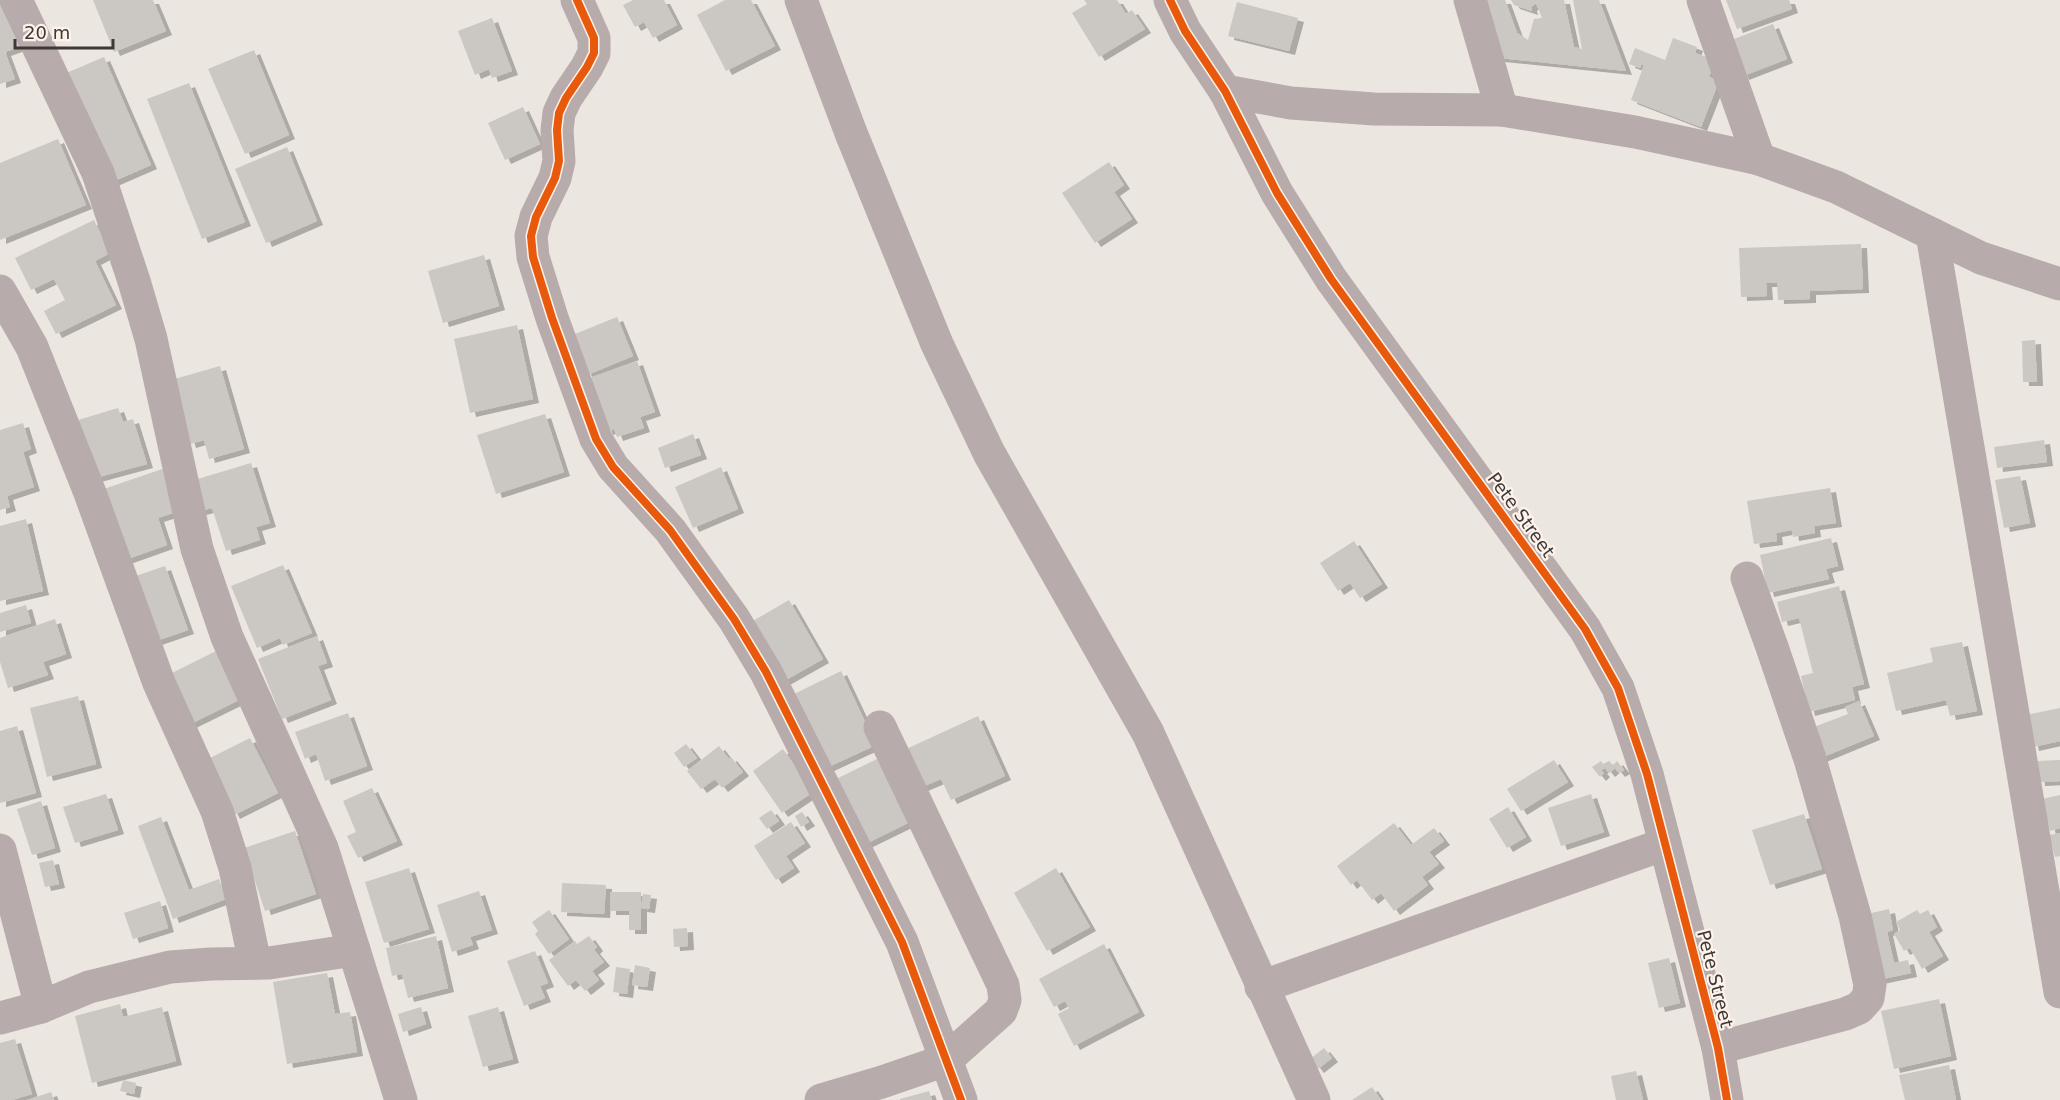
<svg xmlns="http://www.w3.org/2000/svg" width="2060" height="1100" font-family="'DejaVu Sans',sans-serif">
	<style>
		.building { fill: #cbc7c3; filter: url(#shadow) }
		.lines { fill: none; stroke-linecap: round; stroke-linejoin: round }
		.minor { stroke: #b7abac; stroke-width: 33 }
		.cycleway-casing { stroke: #fef3ea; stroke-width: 11 }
		.cycleway { stroke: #e8590c; stroke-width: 8 }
		.labels { text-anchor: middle; stroke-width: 4.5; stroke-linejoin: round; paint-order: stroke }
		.street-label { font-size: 18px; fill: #3e3936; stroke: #fef3ea }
	</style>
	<defs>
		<filter id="shadow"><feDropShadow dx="6" dy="4" stdDeviation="0" flood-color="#0004"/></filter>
	</defs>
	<rect width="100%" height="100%" fill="#ece6e1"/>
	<g class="building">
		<path d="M93,0H153L166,31L114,52Z"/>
		<path d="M633,0H664L677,25L653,38L644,22L635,27L623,5Z"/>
		<path d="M725,0H751L775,46L726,71L697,15Z"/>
		<path d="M1084,0H1117L1126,14L1132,10L1145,29L1099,57L1072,13L1087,4Z"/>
		<path d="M1480,0H1505L1517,33L1528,40L1534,19L1542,18L1536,3L1531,7L1532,11L1514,5L1511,0H1564L1574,47L1582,49L1573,0H1599L1626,71L1499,58Z"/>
		<path d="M1726,0H1789L1792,9L1737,29Z"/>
		<path d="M1237,2L1298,18L1289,51L1228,36Z"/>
		<path d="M3,3L19,47L5,52L15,79L0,84V4Z"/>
		<path d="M492,18L512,71L492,78L489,69L475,75L458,31Z"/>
		<path d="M1773,24L1787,59L1743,76L1729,41Z"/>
		<path d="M1673,38L1697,47L1695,53L1715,60L1709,77L1719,81L1701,127L1631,100L1644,65L1642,64L1640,68L1629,64L1635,48L1665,60Z"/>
		<path d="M254,50L289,135L245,154L208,69Z"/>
		<path d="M104,57L151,165L112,182L64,74Z"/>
		<path d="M189,83L245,222L202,239L147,99Z"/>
		<path d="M523,107L540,144L505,160L488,123Z"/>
		<path d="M58,139L86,205L0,240V163Z"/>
		<path d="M287,147L317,221L266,243L235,169Z"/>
		<path d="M1109,162L1124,185L1114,192L1132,219L1095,243L1062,193Z"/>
		<path d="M94,220L110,253L95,261L116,305L56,334L44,311L65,300L54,279L31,290L15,258Z"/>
		<path d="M1861,244L1863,289L1810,291V299L1778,300L1777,283H1766L1767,296L1741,297L1739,248Z"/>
		<path d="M484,255L499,306L443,323L428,271Z"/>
		<path d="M617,317L633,356L587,375L570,336Z"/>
		<path d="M517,325L533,399L470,413L454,339Z"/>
		<path d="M2035,340L2037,382H2023L2022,341Z"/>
		<path d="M637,361L655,412L640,417L644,428L617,437L614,429L607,431L587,379Z"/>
		<path d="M220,366L244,449L209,459L204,440L190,444L171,380Z"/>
		<path d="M118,408L123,422L133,419L147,464L95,478L78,420Z"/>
		<path d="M545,414L564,472L496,494L477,435Z"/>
		<path d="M23,423L31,449L23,452L34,487L7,496L10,507L0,510V430Z"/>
		<path d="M693,434L701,455L665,468L658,448Z"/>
		<path d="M2044,440L2047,462L1997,468L1994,447Z"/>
		<path d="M251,463L270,523L256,527L260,540L226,551L212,508L200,511L191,481Z"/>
		<path d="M721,467L738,509L693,528L675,487Z"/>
		<path d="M165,468L179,511L158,518L167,545L122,561L98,491Z"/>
		<path d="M2020,476L2030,523L2004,528L1995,480Z"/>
		<path d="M1830,488L1836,523L1814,526L1815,533L1793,537L1792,530L1776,533L1777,541L1754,544L1747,501Z"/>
		<path d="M26,519L43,591L0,601V526Z"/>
		<path d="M1831,538L1838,566L1826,569L1829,579L1768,593L1760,555Z"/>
		<path d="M1354,541L1382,584L1360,598L1350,583L1338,591L1320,563Z"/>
		<path d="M283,565L312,633L283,645L280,638L257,648L231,586Z"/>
		<path d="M165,566L188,630L156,641L133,577Z"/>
		<path d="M1839,586L1864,684L1852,687L1855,700L1809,712L1801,676L1813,673L1799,618L1782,622L1777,602Z"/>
		<path d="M789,600L823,659L784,681L751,622Z"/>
		<path d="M26,605L31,623L0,632V613Z"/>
		<path d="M55,619L66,654L43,662L48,675L8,688L0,662V638Z"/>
		<path d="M317,636L327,663L318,666L331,700L282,719L258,659Z"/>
		<path d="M1962,642L1977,711L1950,716L1946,700L1896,711L1887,673L1933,662L1930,648Z"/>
		<path d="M216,651L241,699L182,728L158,680Z"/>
		<path d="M841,671L876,745L826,768L792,695Z"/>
		<path d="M78,696L96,764L47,777L30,708Z"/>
		<path d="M1859,701L1874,736L1818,759L1806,730L1848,714L1845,707Z"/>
		<path d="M2060,708V741L2033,747L2026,715Z"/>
		<path d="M348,713L367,766L325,781L316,754L305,759L295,732Z"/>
		<path d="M978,716L1005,776L951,800L941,779L922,787L904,750Z"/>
		<path d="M17,726L36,793L0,803V731Z"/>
		<path d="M250,738L278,793L234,815L206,760Z"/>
		<path d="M686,744L697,758L684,767L674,753Z"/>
		<path d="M719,746L729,759L731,757L743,772L722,788L715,779L701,789L687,771Z"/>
		<path d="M783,749L813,792L782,813L753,771Z"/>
		<path d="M877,759L908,823L861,846L830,782Z"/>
		<path d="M1554,760L1568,782L1521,811L1507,789Z"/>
		<path d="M2060,760V781L2039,782L2037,761Z"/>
		<path d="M1601,761L1603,764L1609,761L1613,765L1617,761L1624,770L1619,773L1615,768L1609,773L1605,768L1601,770L1604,773L1600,777L1592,767Z"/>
		<path d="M372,788L397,841L358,858L347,836L356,832L343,801Z"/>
		<path d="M106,794L118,830L75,843L63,807Z"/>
		<path d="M1591,794L1604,832L1561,846L1548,808Z"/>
		<path d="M2060,795V828L2050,831L2042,799Z"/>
		<path d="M41,801L55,848L32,855L17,809Z"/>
		<path d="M1508,807L1526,837L1507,848L1489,819Z"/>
		<path d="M771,810L779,821L767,829L759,818Z"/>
		<path d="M802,812L809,822L801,827L795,816Z"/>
		<path d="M1804,814L1822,869L1770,885L1752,830Z"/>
		<path d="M161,817L189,890L219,879L226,899L173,919L138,826Z"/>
		<path d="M791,822L805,843L786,856L794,868L776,880L754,846Z"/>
		<path d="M1394,823L1411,845L1434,828L1444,841L1429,852L1439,864L1422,877L1428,885L1394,911L1381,893L1372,900L1357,880L1351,885L1337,866Z"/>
		<path d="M295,831L316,894L265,911L244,848Z"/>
		<path d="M2060,833V856L2055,857L2049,835Z"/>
		<path d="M53,860L59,884L45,887L39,863Z"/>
		<path d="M409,868L429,929L384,943L365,882Z"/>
		<path d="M1056,868L1090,927L1047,951L1014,893Z"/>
		<path d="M562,883L606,885L604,914L561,912Z"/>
		<path d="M479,891L492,930L470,937L473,945L452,952L437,905Z"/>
		<path d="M610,892H641V930H629V911H610Z"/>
		<path d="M643,894L651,895L649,909L641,908Z"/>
		<path d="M160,901L168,928L133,939L124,913Z"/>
		<path d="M1889,909L1893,930L1887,932L1894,963L1908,960L1911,973L1878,980L1863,915Z"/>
		<path d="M549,910L569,939L549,954L535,934L538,931L532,922Z"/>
		<path d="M1917,910L1920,914L1928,910L1937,927L1929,932L1943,956L1922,969L1910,948L1904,951L1894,934L1900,930L1896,922Z"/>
		<path d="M687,928L688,946L674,947L673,929Z"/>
		<path d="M436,936L448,988L408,998L402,974L392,976L386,948Z"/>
		<path d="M589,936L597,947L594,950L604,962L592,971L599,980L585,991L576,980L568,986L549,960L575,941L577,944Z"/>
		<path d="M1104,944L1139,1012L1074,1046L1058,1014L1069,1008L1065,1001L1054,1007L1039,979Z"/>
		<path d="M535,951L548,983L540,986L545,998L524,1006L507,961Z"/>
		<path d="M1669,958L1680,1003L1659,1008L1648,963Z"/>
		<path d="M635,965L650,968L647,987L632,985Z"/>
		<path d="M616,967L630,969L627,994L613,992Z"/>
		<path d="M327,973L335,1014L350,1012L357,1052L287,1064L273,982Z"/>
		<path d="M1939,999L1951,1056L1894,1069L1881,1011Z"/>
		<path d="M120,1004L123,1017L162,1007L176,1061L92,1083L75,1016Z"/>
		<path d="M421,1007L426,1024L403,1032L398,1014Z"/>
		<path d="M498,1007L513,1059L483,1067L468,1016Z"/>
		<path d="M15,1039L32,1094L12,1100H0V1043Z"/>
		<path d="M1324,1048L1332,1058L1318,1069L1310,1059Z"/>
		<path d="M1949,1065L1956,1100H1905L1899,1075Z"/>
		<path d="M1636,1071L1643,1100H1616L1611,1076Z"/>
		<path d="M123,1080L136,1083L134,1094L120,1091Z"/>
		<path d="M1372,1087L1381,1100H1352Z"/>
		<path d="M929,1091L932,1100H900V1099Z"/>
		<path d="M51,1092L54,1100H27Z"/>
	</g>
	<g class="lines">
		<g class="minor">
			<path d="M16,0L98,173L134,281L151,339L197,549L227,637L322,848L401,1100"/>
			<path d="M577,0L594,38V53L587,67L566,98L559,113L557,130L559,161L555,178L536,217L531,236L533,257L552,318L596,439L613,467L670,530L734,619L766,672L902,942L961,1100"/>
			<path d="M801,0L851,133L937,344L989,453L1148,733L1314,1100"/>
			<path d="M1170,0L1185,31L1225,91L1277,193L1331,279L1585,629L1618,688L1647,774L1718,1048L1727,1100"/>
			<path d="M1470,0L1502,110"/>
			<path d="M1703,0L1759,159"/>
			<path d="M1225,91L1291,103L1374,109L1502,110L1635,132L1759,159L1836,187L1981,258L2060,284"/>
			<path d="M1932,234L2060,992"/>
			<path d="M0,291L32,347L90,493L159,683L217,811L235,868L255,963"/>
			<path d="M0,850L41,1007"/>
			<path d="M1261,987L1665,844"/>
			<path d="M0,1018L41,1007L89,987L170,967L211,964L269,963L354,950"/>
			<path d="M1718,1048L1845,1014L1859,1008L1868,998L1870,985L1855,916L1810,759L1772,647L1747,578"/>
			<path d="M821,1100L882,1082L946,1060L1001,1011L1005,1000L1003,985L880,727"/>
		</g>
		<defs>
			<g id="cycleway">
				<path d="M577,0L594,38V53L587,67L566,98L559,113L557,130L559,161L555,178L536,217L531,236L533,257L552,318L596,439L613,467L670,530L734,619L766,672L902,942L961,1100"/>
				<path d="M1170,0L1185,31L1225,91L1277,193L1331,279L1585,629L1618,688L1647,774L1718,1048L1727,1100"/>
			</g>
		</defs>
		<use href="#cycleway" class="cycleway-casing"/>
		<use href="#cycleway" class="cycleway"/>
	</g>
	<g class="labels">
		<g class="street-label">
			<text transform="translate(1521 515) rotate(54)" y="6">Pete Street</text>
			<text transform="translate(1715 979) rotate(76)" y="6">Pete Street</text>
		</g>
	</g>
	<path d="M15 39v9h98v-9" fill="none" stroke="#3e3936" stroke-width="3"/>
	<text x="24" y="39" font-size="18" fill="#3e3936" stroke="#fef3ea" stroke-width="4.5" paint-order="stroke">20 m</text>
</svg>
